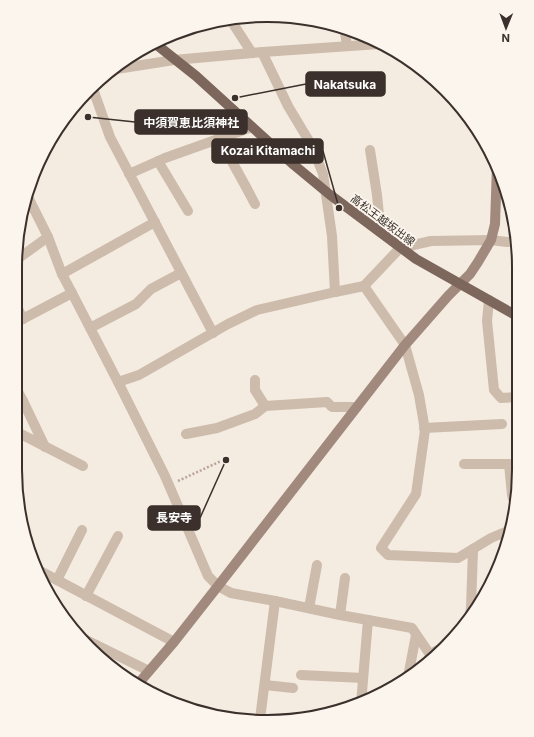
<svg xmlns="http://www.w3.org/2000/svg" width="534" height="737" font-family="Inter,'Noto Sans JP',sans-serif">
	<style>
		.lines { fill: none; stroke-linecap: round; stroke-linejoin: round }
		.path { stroke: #b9a596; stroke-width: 2.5; stroke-dasharray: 2 2; stroke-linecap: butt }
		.street { stroke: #cdbbac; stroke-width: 10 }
		.secondary { stroke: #a18a7d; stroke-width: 10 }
		.primary { stroke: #7d675c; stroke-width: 10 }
		.labels { text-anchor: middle; stroke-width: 3.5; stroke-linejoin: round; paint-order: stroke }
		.street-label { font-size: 11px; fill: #3b302b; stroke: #fbf5ee }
		.rim { fill: none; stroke: #3b302b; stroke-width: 2 }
		.leader { fill: none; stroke: #3b302b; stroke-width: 1.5 }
		.callout-dot { fill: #3b302b; stroke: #fbf5ee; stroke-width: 1.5 }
		.callout { fill: #3b302b; stroke: #3b302b; stroke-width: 1.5 }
		.callout-label { font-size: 12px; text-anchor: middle; font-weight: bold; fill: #fff }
	</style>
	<rect width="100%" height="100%" fill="#f4ebe1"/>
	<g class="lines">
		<path class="path" d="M178,481L221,461"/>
		<g class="street">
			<path d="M232,22L252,53"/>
			<path d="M345,32L347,46"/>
			<path d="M110,70L174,60L263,52L379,44"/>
			<path d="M93,89L110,137L213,333"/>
			<path d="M219,138L246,187L255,204"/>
			<path d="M370,150L377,195L379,215L378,230"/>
			<path d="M158,161L188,211"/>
			<path d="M129,174L165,158L252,127"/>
			<path d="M27,195L48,237L62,274L72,293L118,382L165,476L208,576L218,586L231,593L275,601L340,615L368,620L361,704"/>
			<path d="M16,260L48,237"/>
			<path d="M62,274L155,222"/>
			<path d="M364,286L400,248L431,241L491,240L507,242L517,241"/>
			<path d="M335,292L364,286L405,345L419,395L425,430L416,494L381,548L388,555L458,558L491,538L510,530"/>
			<path d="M489,300L487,321L494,390L501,398L518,397"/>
			<path d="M15,303L23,319"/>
			<path d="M15,323L72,293"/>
			<path d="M90,328L136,304L151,289L181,273"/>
			<path d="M255,380V390L265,406L327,402L332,407H357"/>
			<path d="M118,382L139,375L228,324L257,310L335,292L332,236L323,174L312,146L288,106L262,52"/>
			<path d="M15,386L23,401L45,447"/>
			<path d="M15,411L23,401"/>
			<path d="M424,428L502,424"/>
			<path d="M15,431L83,466"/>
			<path d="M186,434L217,428L255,414L265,406"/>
			<path d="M464,464H509L512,495L515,506"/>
			<path d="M40,571L174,642"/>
			<path d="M57,580L82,530"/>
			<path d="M86,596L118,536"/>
			<path d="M309,608L317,565"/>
			<path d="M470,614L471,608L473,549"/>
			<path d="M340,615L345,578"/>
			<path d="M368,620L412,628L429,653H432L438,650"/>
			<path d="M84,639L149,671"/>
			<path d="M301,675L363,678"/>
			<path d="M408,677L416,635"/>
			<path d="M265,685L293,688"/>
			<path d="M260,719L275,601"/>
		</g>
		<path class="secondary" d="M138,684L174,642L218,586L405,345L448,296L470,274L478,262L491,240L495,224L497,166"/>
		<path class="primary" d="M157,45L196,76L294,165L329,194L416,259L517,316"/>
	</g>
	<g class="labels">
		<g class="street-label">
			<text transform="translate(383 220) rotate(37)" y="4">高松王越坂出線</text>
		</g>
	</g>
	<path d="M0 0H534V737H0ZM267 22H267A245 245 0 0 1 512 267V470A245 245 0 0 1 267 715H267A245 245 0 0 1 22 470V267A245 245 0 0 1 267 22Z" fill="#fbf5ee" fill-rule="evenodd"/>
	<path class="rim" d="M267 22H267A245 245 0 0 1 512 267V470A245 245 0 0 1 267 715H267A245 245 0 0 1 22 470V267A245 245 0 0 1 267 22Z"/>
	<path class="leader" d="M235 98L306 84M88 117L135 122M339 208L323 151M226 460L200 518"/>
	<g class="callout-dot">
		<circle cx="235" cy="98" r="4"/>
		<circle cx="88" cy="117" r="4"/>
		<circle cx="339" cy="208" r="4"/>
		<circle cx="226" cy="460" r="4"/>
	</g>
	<g class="callout">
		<rect x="306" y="72" width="79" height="24" rx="4"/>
		<rect x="135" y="110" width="112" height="24" rx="4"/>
		<rect x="212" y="139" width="111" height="24" rx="4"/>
		<rect x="148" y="506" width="52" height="24" rx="4"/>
	</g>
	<g class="callout-label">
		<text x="345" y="89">Nakatsuka</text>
		<text x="191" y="127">中須賀恵比須神社</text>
		<text x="268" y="155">Kozai Kitamachi</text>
		<text x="174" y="522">長安寺</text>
	</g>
	<g transform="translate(506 28) rotate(181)" stroke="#fbf5ee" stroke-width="3" paint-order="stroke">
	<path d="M0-3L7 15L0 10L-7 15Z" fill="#3b302b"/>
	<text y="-6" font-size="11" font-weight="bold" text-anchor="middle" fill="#3b302b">N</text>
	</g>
</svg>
